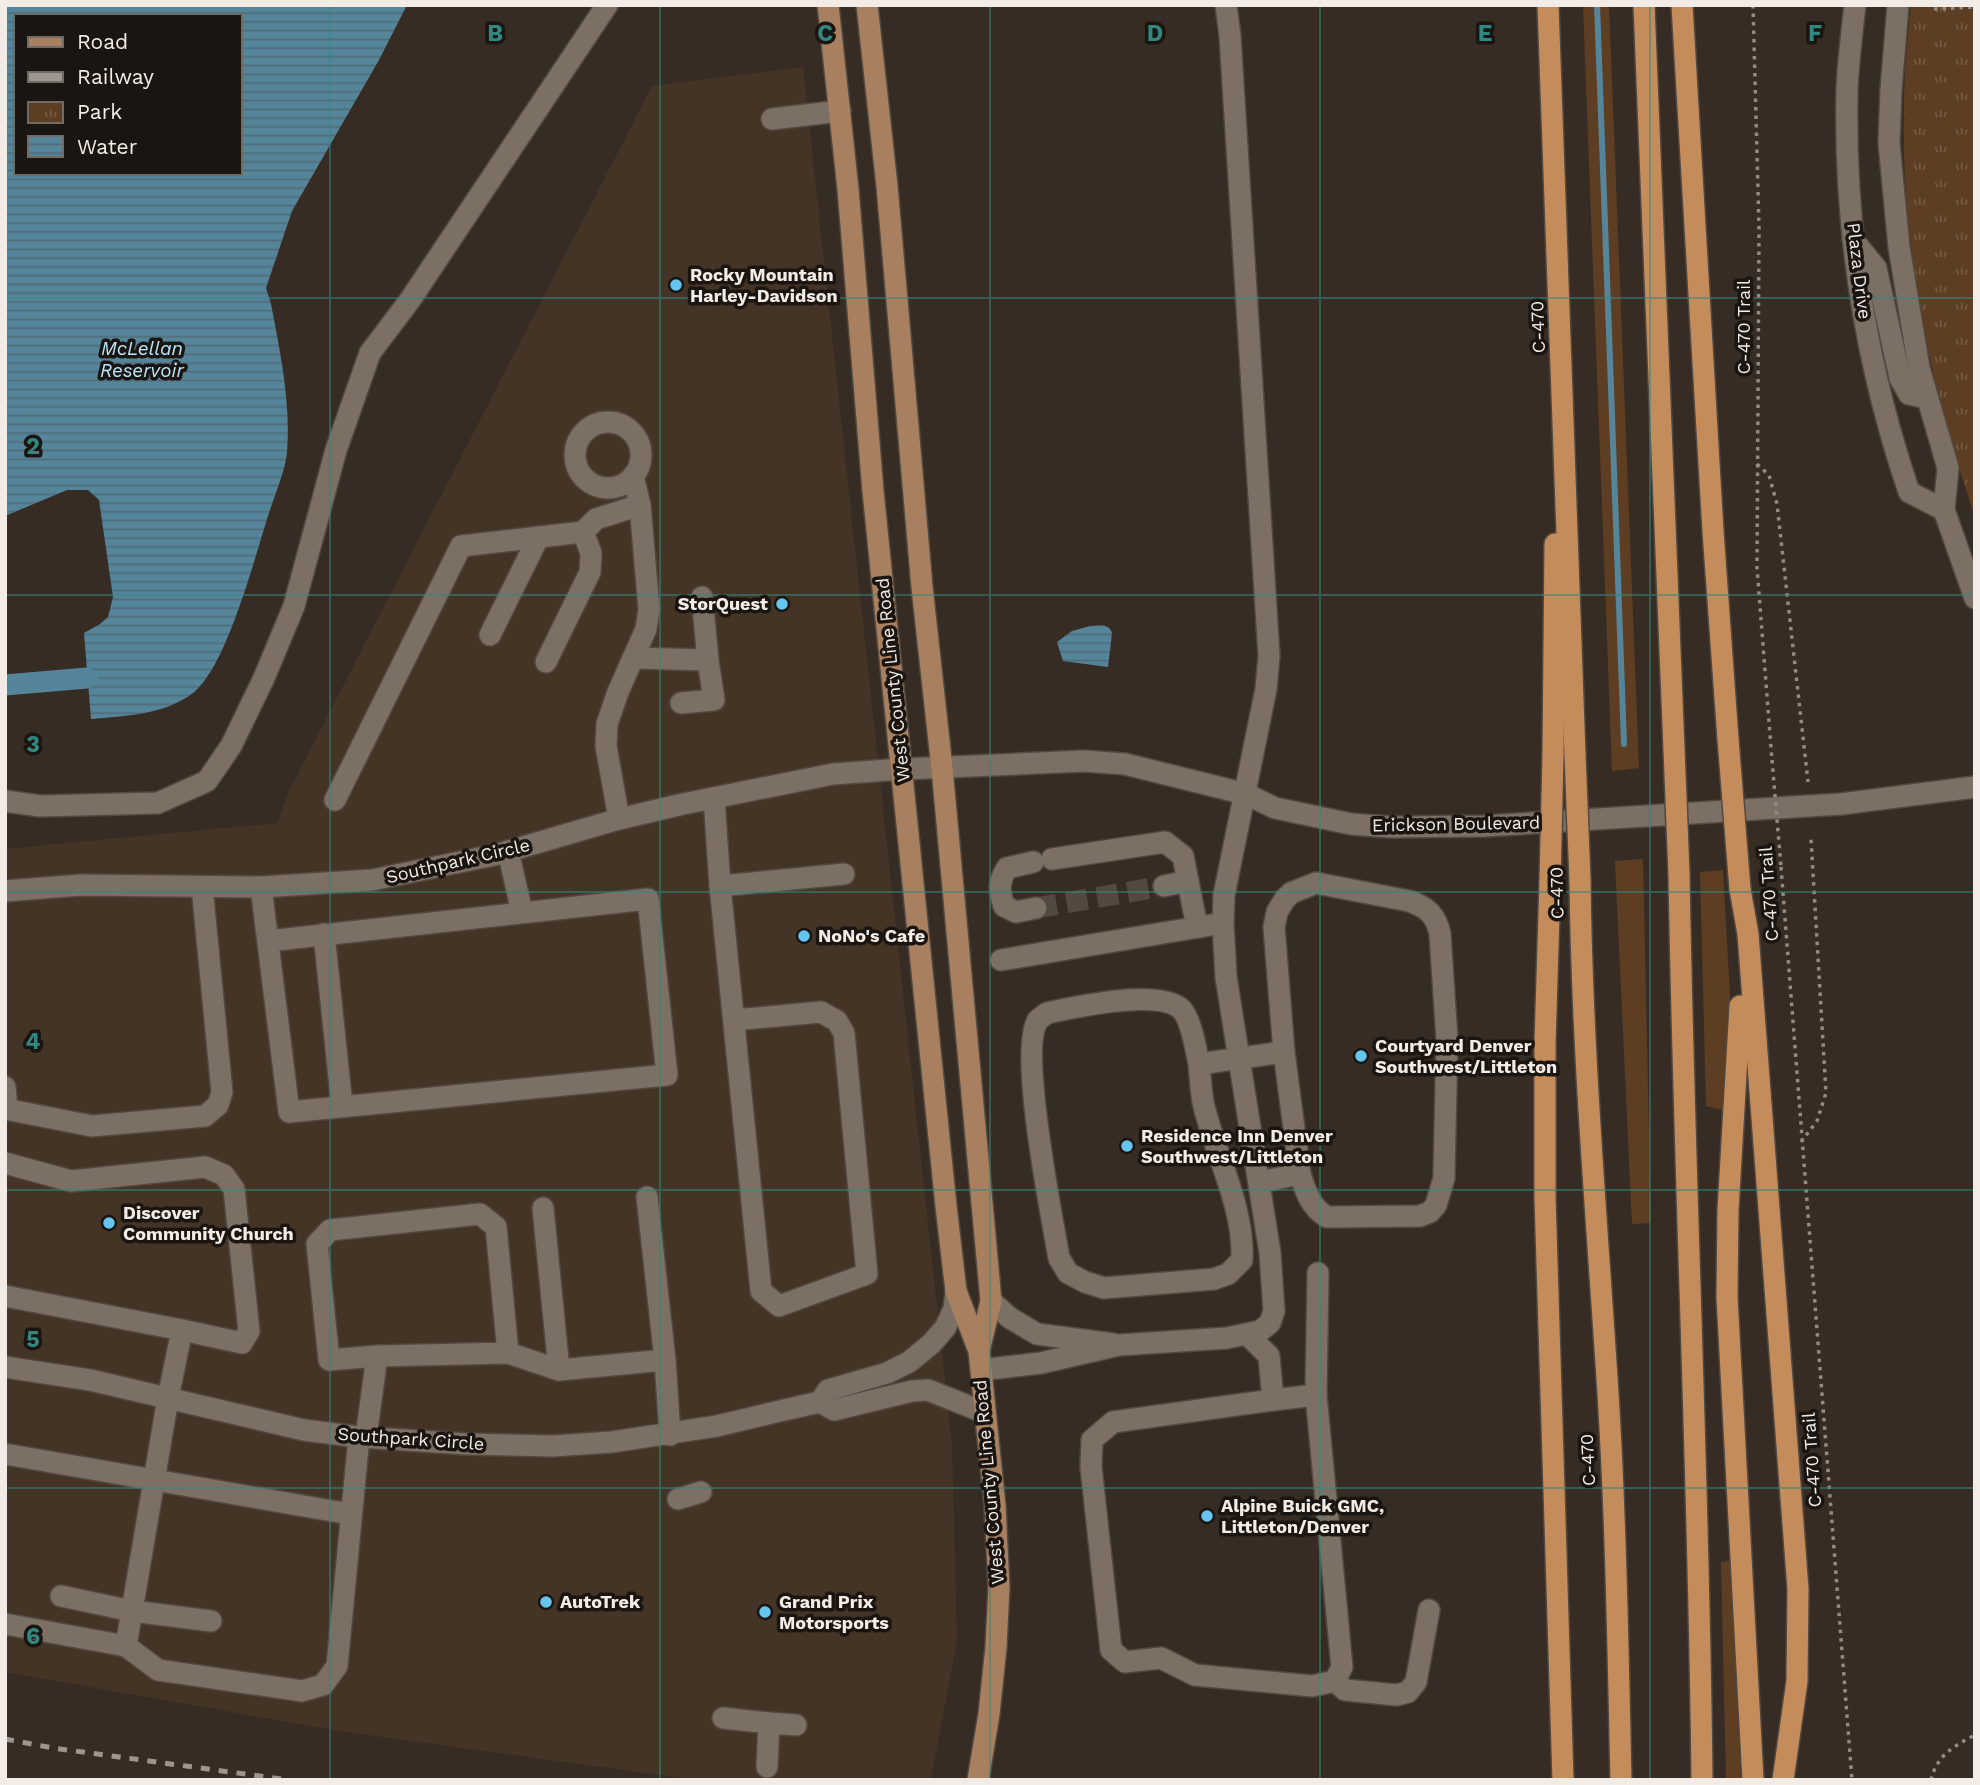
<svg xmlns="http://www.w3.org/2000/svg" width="1980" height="1785" font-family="'Work Sans',sans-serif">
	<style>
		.built { fill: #443426 }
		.grass { fill: #5d3e23 }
		.park { fill: url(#park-tufts) }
		.water { fill: url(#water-rules); fill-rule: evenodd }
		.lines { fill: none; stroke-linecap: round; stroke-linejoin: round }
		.stream { stroke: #55859b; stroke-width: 6 }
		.canal { stroke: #55859b; stroke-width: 21 }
		.minor-tunnel { stroke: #534940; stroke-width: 21; stroke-dasharray: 21 10; stroke-linecap: butt }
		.minor-casing { stroke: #514840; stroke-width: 24 }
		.major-casing { stroke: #514840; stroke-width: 24 }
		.highway-casing { stroke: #514840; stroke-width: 24 }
		.path { stroke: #938a83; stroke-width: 3.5; stroke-dasharray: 3.5 5; stroke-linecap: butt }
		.minor { stroke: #7c6f64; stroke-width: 21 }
		.major { stroke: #a8805f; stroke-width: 21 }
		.highway { stroke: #c58c5b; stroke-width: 21 }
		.rail { stroke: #9e968e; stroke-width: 5; stroke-dasharray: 9 9; stroke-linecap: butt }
		.highway-bridge-casing { stroke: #514840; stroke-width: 24; stroke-linecap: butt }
		.path-bridge { stroke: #938a83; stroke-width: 3.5; stroke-dasharray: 3.5 5; stroke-linecap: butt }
		.highway-bridge { stroke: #c58c5b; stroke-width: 21 }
		.grid { fill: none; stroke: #318880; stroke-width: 2; stroke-opacity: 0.55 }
		.poi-dot { fill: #64c5ee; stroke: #1b1511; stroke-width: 2.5 }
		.labels { text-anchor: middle; stroke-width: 7; stroke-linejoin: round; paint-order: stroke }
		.street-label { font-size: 18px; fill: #f3ece6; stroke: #1b1511 }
		.poi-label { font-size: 18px; font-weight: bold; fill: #f3ece6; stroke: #1b1511; text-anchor: start }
		.water-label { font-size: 19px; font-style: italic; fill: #b9e6fc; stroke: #1b1511 }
		.grid-label { font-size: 23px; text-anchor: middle; font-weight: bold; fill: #318880; stroke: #1b1511; stroke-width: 7; stroke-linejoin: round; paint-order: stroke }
	</style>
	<defs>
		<pattern id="park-tufts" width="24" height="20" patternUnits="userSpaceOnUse" patternTransform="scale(1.75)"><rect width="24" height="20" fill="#5d3e23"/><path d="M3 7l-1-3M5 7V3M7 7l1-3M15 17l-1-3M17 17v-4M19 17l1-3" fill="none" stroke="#755a43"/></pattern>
		<pattern id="water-rules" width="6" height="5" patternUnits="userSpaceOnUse" patternTransform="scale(1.75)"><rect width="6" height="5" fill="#55859b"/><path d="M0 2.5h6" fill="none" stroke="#506c79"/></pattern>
	</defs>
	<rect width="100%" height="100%" fill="#372c23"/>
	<path class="built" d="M803,67L952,1446L957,1641L931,1780H697L339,1731L5,1672V849L278,823L289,791L652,86Z"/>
	<g class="grass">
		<path d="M1583,5H1609L1639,768L1612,771Z"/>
		<path d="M1643,859L1651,1223L1632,1224L1615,861Z"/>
		<path d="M1723,870L1730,996L1723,1110L1706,1106L1700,872Z"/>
		<path d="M1730,1561L1741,1780H1726L1721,1562Z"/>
	</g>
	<path class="park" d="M1911,5H1975V516C1929,384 1901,247 1904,107C1904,73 1908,39 1911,5Z"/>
	<g class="water">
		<path d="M5,5H407L379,60L292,211L266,288L271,304C280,351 291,403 287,452C285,472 275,494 269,513C255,556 227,667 193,693C164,715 125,716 91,719L84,633L100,624L108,617L113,597L99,500L88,490H67L5,516ZM16,16H240V173H16Z"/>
		<path d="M1090,626C1099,625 1109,623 1112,633L1108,667L1063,661L1057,642L1072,631Z"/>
	</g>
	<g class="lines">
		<path class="stream" d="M1597,5L1624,744"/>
		<path class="canal" d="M5,685L87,678"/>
		<path class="minor-tunnel" d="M1036,908L1164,886"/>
		<defs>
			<g id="minor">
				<path d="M1855,5C1852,33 1848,62 1847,90C1844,226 1865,362 1909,492L1944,510"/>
				<path d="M1898,5L1891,90L1889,143L1899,247L1919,368L1948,468L1944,510L1975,598"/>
				<path d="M772,119L840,111"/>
				<path d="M1853,240L1876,268L1900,378L1909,394L1927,398"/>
				<circle cx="608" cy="455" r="33"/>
				<path d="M490,635L538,538"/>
				<path d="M633,658L708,660L702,597"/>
				<path d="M546,662L590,572L591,553L583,532"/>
				<path d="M681,703L714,700L708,660"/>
				<path d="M714,798L720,886L761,1291L779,1306L867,1274L844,1033L837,1021L821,1012L734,1020"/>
				<path d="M335,800L461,546L583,532L596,519L640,505"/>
				<path d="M5,801L40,806L158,803L207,781L231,746L264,678L294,606L336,450L370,353L410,300L607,5"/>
				<path d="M619,819L606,746L607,724L618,692L646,629L649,609L640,505L633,476"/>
				<path d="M508,851L522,912"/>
				<path d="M1052,859L1165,842L1183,856L1197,927"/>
				<path d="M1033,862L1007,868C998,882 999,891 1004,906L1016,912L1036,908"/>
				<path d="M720,886L844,874"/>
				<path d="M1164,886L1188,881"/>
				<path d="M261,887L289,1112L667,1075L648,899L268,941"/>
				<path d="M5,891L81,885L261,887L372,880L499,854L619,819L683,804L833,774L903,769L1084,761L1125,764L1246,794L1275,808L1351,824L1390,827L1484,826L1841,804L1975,787"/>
				<path d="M324,934L342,1106"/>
				<path d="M1001,960L1223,923"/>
				<path d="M1284,1052L1274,927L1277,912L1285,899L1291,893L1316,883L1409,901C1427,907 1436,915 1440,934L1447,1039L1444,1178L1436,1205L1430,1212L1420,1216L1327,1217C1310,1207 1306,1192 1300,1174"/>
				<path d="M1199,1064C1200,1076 1201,1090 1203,1102C1215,1156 1244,1204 1242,1260L1228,1274L1214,1279L1104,1288L1085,1282L1068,1273L1059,1258C1052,1217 1018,1049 1038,1020C1039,1019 1046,1014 1047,1013C1075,1007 1155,989 1180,1008C1191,1017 1196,1050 1199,1064L1284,1052L1300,1174L1260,1182"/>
				<path d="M5,1087L7,1109"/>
				<path d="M5,1109L92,1126L205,1116L218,1105L222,1092L202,887"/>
				<path d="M5,1163L71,1181L205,1167L224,1175L234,1189L249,1331L242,1343L182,1330"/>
				<path d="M647,1197L665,1360"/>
				<path d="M543,1208L559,1370"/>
				<path d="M5,1296L182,1330L168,1398L126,1646L5,1624"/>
				<path d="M991,1301L1010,1318L1037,1334L1113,1344"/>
				<path d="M1248,1335L1269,1356L1273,1400L1113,1422L1092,1440L1091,1467L1111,1650L1125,1662L1161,1658L1195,1675L1312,1686L1335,1681L1342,1667L1316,1395L1273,1400"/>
				<path d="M508,1353L559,1370L665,1360L670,1435"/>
				<path d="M5,1367L90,1380L304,1430L359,1437L466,1444L553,1446L612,1442L717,1426L784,1410L820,1402L828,1390L887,1373L909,1362L931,1344L945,1328L954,1309L956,1291"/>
				<path d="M981,1370L1041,1363L1119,1345L1227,1338L1260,1331L1270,1323L1274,1311L1270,1253L1226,977L1223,923L1224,895L1266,689L1269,656L1230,36L1226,5"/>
				<path d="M1316,1395L1318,1273"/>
				<path d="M820,1402L834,1410L912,1391L928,1390L983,1412"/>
				<path d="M366,1437L377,1356L329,1360L317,1244L330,1230L480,1214L496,1227L508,1353L377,1356"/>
				<path d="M5,1454L350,1514"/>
				<path d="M678,1499L701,1492"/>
				<path d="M61,1596L132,1611L211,1621"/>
				<path d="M126,1646L158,1670L302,1691L323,1685L337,1666L359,1437"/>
				<path d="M1335,1681L1345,1690L1397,1695L1408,1692L1416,1682L1429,1610"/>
				<path d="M723,1718L769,1723L767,1767"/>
				<path d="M769,1723L796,1725"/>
			</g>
			<g id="major">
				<path d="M828,5L848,189L873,491L946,1206L956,1291L979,1351L995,1506L999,1587L996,1647L989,1714L978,1780"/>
				<path d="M867,5L887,186L922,587L942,768L991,1301L979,1351"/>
			</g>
			<g id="highway">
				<path d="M1548,5L1575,755"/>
				<path d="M1644,5L1674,749"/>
				<path d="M1682,5L1713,531L1728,739"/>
				<path d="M1553,756L1555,544"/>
				<path d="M1679,874C1684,1176 1699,1478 1702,1780"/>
				<path d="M1580,880C1582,1051 1597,1222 1608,1393C1616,1522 1618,1651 1621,1780"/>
				<path d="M1550,881L1545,1043V1198L1563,1780"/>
				<path d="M1740,889L1748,934L1798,1589L1797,1681L1783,1780"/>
				<path d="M1740,1006L1728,1210L1727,1297L1753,1780"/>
			</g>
		</defs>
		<use href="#minor" class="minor-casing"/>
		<use href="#major" class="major-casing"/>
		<use href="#highway" class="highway-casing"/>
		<g class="path">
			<path d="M1753,5L1759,228L1757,568L1772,760"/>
			<path d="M1934,9L1975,7"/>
			<path d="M1757,464L1769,475L1777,504L1808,782"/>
			<path d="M1781,867L1852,1780"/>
			<path d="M1801,1142L1817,1121L1826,1093L1811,839"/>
			<path d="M1931,1780C1937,1755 1954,1746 1975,1735"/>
		</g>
		<use href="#minor" class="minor"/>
		<use href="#major" class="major"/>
		<use href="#highway" class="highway"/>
		<path class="rail" d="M5,1739L53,1748L289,1780"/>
		<defs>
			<g id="highway-bridge">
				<path d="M1728,739L1740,889"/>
				<path d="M1674,749L1679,874"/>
				<path d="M1575,755L1580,880"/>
				<path d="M1550,881L1553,756"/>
			</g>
		</defs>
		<use href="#highway-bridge" class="highway-bridge-casing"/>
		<path class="path-bridge" d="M1772,760L1781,867"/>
		<use href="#highway-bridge" class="highway-bridge"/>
	</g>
	<path class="grid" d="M330,5V1780M660,5V1780M990,5V1780M1320,5V1780M1650,5V1780M5,298H1975M5,595H1975M5,892H1975M5,1190H1975M5,1488H1975"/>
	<g class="poi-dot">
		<circle cx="676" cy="285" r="7"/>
		<circle cx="782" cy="604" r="7"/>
		<circle cx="804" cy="936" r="7"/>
		<circle cx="1361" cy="1056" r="7"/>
		<circle cx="1127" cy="1146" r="7"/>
		<circle cx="109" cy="1223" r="7"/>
		<circle cx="1207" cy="1516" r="7"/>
		<circle cx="546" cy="1602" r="7"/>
		<circle cx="765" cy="1612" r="7"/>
	</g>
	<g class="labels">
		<g class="street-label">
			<text transform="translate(1859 271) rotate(83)" y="6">Plaza Drive</text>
			<text transform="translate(1538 327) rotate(-92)" y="6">C-470</text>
			<text transform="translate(1744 327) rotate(-90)" y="6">C-470 Trail</text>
			<text transform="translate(893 680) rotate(-96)" y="6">West County Line Road</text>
			<text transform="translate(1456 824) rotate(-1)" y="6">Erickson Boulevard</text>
			<text transform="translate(458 861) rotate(-13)" y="6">Southpark Circle</text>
			<text transform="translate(1557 893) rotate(-91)" y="6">C-470</text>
			<text transform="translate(1769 894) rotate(-94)" y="6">C-470 Trail</text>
			<text transform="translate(411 1439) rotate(4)" y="6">Southpark Circle</text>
			<text transform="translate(1588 1460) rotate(-93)" y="6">C-470</text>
			<text transform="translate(1812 1460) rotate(-94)" y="6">C-470 Trail</text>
			<text transform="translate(989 1482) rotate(-95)" y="6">West County Line Road</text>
		</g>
		<g class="poi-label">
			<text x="690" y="281">Rocky Mountain<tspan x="690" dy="21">Harley-Davidson</tspan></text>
			<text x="768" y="610" text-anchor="end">StorQuest</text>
			<text x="818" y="942">NoNo's Cafe</text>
			<text x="1375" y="1052">Courtyard Denver<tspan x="1375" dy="21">Southwest/Littleton</tspan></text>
			<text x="1141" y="1142">Residence Inn Denver<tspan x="1141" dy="21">Southwest/Littleton</tspan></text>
			<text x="123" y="1219">Discover<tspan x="123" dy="21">Community Church</tspan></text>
			<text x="1221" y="1512">Alpine Buick GMC,<tspan x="1221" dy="21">Littleton/Denver</tspan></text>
			<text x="560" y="1608">AutoTrek</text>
			<text x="779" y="1608">Grand Prix<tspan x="779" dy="21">Motorsports</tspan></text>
		</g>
		<g class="water-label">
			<text x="142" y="355">McLellan<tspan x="142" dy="22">Reservoir</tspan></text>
		</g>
	</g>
	<g class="grid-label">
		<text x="495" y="41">B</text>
		<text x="825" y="41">C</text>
		<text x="1155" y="41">D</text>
		<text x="1485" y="41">E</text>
		<text x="1815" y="41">F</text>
		<text x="33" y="454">2</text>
		<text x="33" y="752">3</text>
		<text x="33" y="1049">4</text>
		<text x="33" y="1347">5</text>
		<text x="33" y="1644">6</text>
	</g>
	<rect width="1980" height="1785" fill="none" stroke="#f3ece6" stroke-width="14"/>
	<rect x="14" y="14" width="228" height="161" fill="#1b1511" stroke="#716b66" stroke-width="2"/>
	<rect x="28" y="37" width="35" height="10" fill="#a8805f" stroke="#716b66" stroke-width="2"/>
	<text x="77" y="49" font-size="21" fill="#f3ece6">Road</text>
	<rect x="28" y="72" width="35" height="10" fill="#9e968e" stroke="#716b66" stroke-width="2"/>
	<text x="77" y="84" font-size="21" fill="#f3ece6">Railway</text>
	<rect x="28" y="102" width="35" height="21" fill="url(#park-tufts)" stroke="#716b66" stroke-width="2"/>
	<text x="77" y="119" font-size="21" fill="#f3ece6">Park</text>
	<rect x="28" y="136" width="35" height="21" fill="url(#water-rules)" stroke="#716b66" stroke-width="2"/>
	<text x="77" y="154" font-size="21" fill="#f3ece6">Water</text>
</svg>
